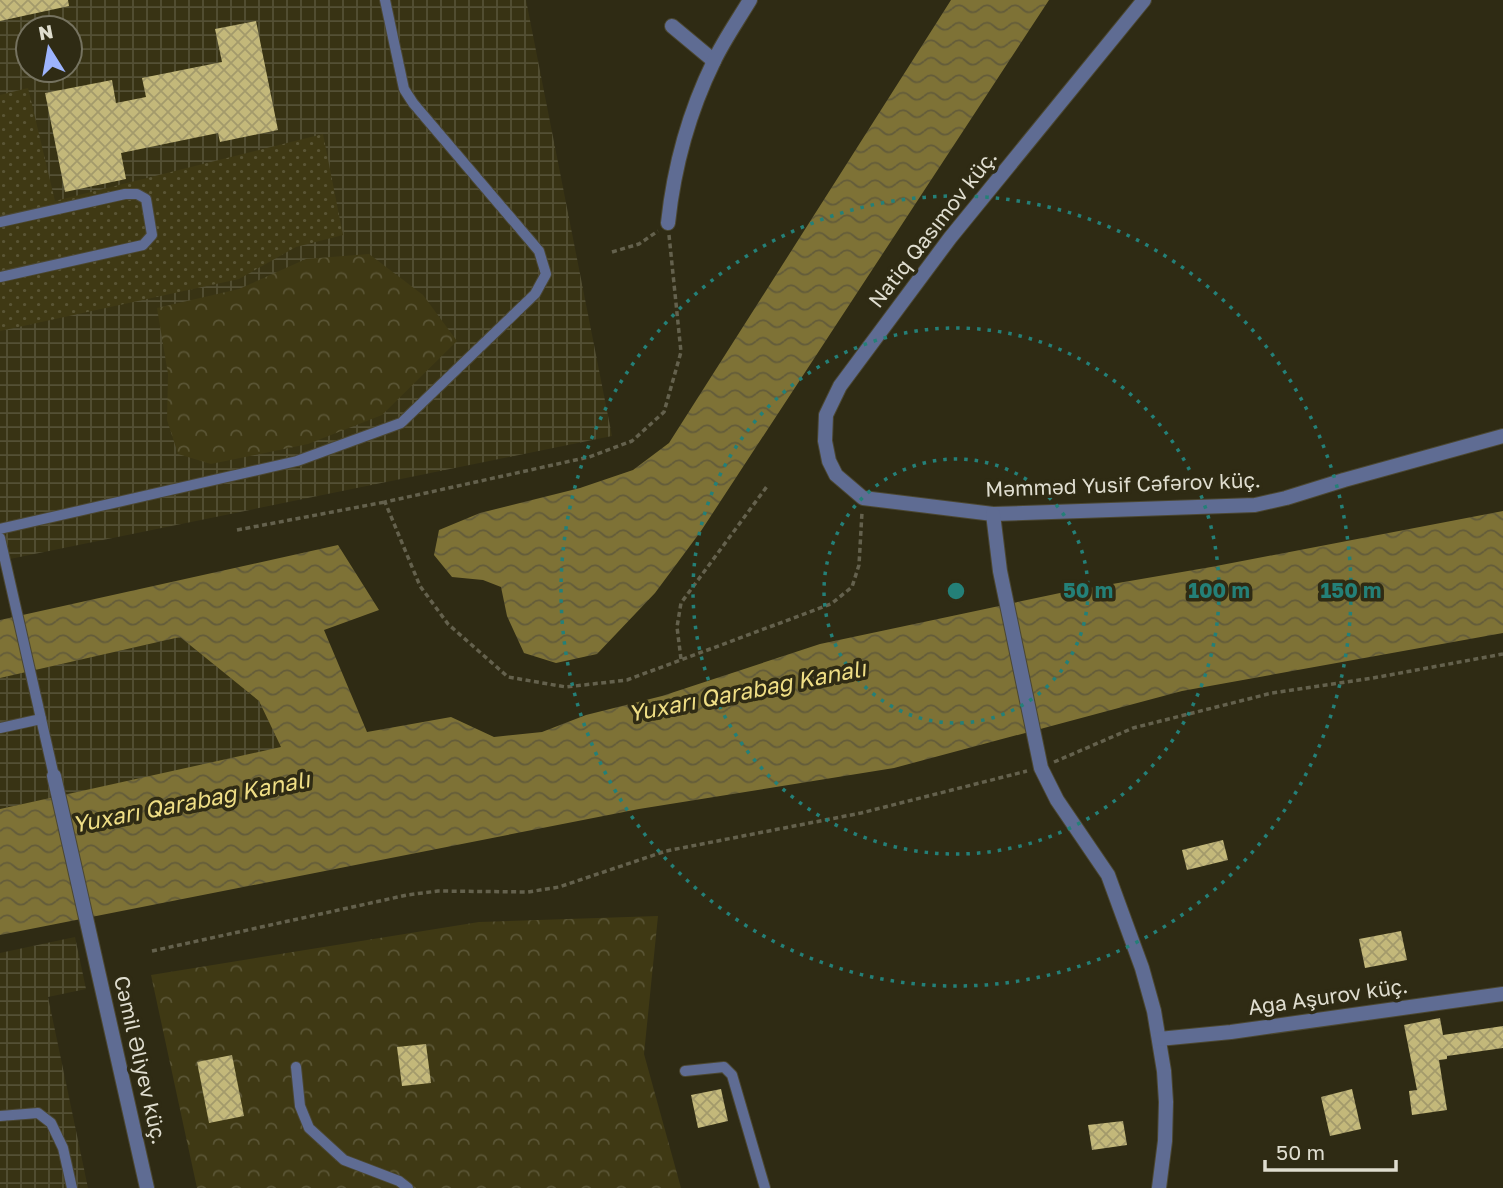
<svg xmlns="http://www.w3.org/2000/svg" width="1503" height="1188" font-family="'Golos Text',sans-serif">
	<style>
		.industrial { fill: url(#industrial-grid); fill-rule: evenodd }
		.grass { fill: url(#grass-dots) }
		.forest { fill: url(#forest-crowns) }
		.water { fill: url(#water-waves) }
		.building { fill: url(#building-cross-hatch) }
		.lines { fill: none; stroke-linecap: round; stroke-linejoin: round }
		.lane-casing { stroke: #4b4732; stroke-width: 12 }
		.street-casing { stroke: #4b4732; stroke-width: 16 }
		.path { stroke: #64614d; stroke-width: 3.5; stroke-dasharray: 5 3.5; stroke-linecap: butt }
		.lane { stroke: #5f6c93; stroke-width: 10 }
		.street { stroke: #5f6c93; stroke-width: 14 }
		.ring { fill: none; stroke: #248078; stroke-width: 3.5; stroke-dasharray: 3.5 7 }
		.labels { text-anchor: middle; stroke-width: 7; stroke-linejoin: round; paint-order: stroke }
		.street-label { font-size: 21px; fill: #dfddcf; stroke: #2f2b14 }
		.water-label { font-size: 23px; font-style: italic; fill: #efde85; stroke: #2f2b14 }
		.centre { fill: #248078; stroke: #2f2b14; stroke-width: 3.5 }
		.ring-label { font-size: 21px; text-anchor: middle; font-weight: bold; fill: #248078; stroke: #2f2b14; stroke-width: 7; stroke-linejoin: round; paint-order: stroke }
	</style>
	<defs>
		<pattern id="industrial-grid" width="8" height="8" patternUnits="userSpaceOnUse" patternTransform="scale(1.75)"><rect width="8" height="8" fill="#383314"/><path d="M0 4h8M4 0v8" fill="none" stroke="#545035"/></pattern>
		<pattern id="grass-dots" width="8" height="8" patternUnits="userSpaceOnUse" patternTransform="scale(1.75)"><rect width="8" height="8" fill="#3f3914"/><path d="M2 2h.1M6 6h.1" fill="none" stroke="#5a5535" stroke-width="1.8" stroke-linecap="round"/></pattern>
		<pattern id="forest-crowns" width="20" height="18" patternUnits="userSpaceOnUse" patternTransform="scale(1.75)"><rect width="20" height="18" fill="#3f3914"/><path d="M2 6a3 3 0 1 1 6 0M12 15a3 3 0 1 1 6 0" fill="none" stroke="#5a5535"/></pattern>
		<pattern id="water-waves" width="16" height="10" patternUnits="userSpaceOnUse" patternTransform="scale(1.75)"><rect width="16" height="10" fill="#7e7236"/><path d="M0 5q4-4 8 0t8 0" fill="none" stroke="#635c3a"/></pattern>
		<pattern id="building-cross-hatch" width="8" height="8" patternUnits="userSpaceOnUse" patternTransform="scale(1.75)"><rect width="8" height="8" fill="#c3b87a"/><path d="M0 0l8 8M0 8l8-8" fill="none" stroke="#a39a6b"/></pattern>
	</defs>
	<rect width="100%" height="100%" fill="#2f2b14"/>
	<g class="industrial">
		<path d="M0,0H526L612,436L0,561ZM28,28H70V70H28Z"/>
		<path d="M180,637L259,701L282,748L0,809V678Z"/>
		<path d="M75,937L86,989L48,997L88,1188H0V953Z"/>
	</g>
	<path class="grass" d="M28,88L55,201L323,134L343,235L296,247L239,279L0,331V95Z"/>
	<g class="forest">
		<path d="M369,254L423,295L457,341L382,415L308,444L211,464L178,454L167,420L168,374L157,308L239,289L306,259Z"/>
		<path d="M658,916L644,1054L681,1188H197L151,975L479,922Z"/>
	</g>
	<g class="water">
		<path d="M951,0H1049L701,531L655,593L597,654L556,663L524,653L507,616L501,587L483,580L452,577L434,555L439,530L480,513L580,488L633,470L669,443Z"/>
		<path d="M1503,511V633L1182,691L894,768L639,809L0,935V809L281,747L259,701L180,637L0,678V620L338,545L379,610L324,630L367,732L451,717L494,737L542,732L586,715L662,696L820,644L1060,593L1211,567Z"/>
	</g>
	<g class="building">
		<path d="M0,0H68L69,6L0,21Z"/>
		<path d="M256,21L278,130L220,142L218,133L121,153L126,179L65,192L45,93L112,80L116,103L146,97L142,78L222,62L215,29Z"/>
		<path d="M1223,840L1228,860L1187,870L1182,850Z"/>
		<path d="M1401,931L1407,960L1365,968L1359,939Z"/>
		<path d="M1440,1018L1443,1035L1503,1026V1048L1447,1056V1059L1439,1060L1447,1110L1412,1115L1409,1091L1417,1090L1404,1025Z"/>
		<path d="M426,1044L431,1083L402,1086L397,1047Z"/>
		<path d="M232,1055L244,1116L209,1123L197,1062Z"/>
		<path d="M721,1089L728,1121L698,1128L691,1095Z"/>
		<path d="M1352,1089L1361,1129L1330,1136L1321,1097Z"/>
		<path d="M1123,1121L1127,1145L1092,1150L1088,1125Z"/>
	</g>
	<g class="lines">
		<defs>
			<g id="lane">
				<path d="M0,222L125,194H137L146,199L152,235L143,245L0,277"/>
				<path d="M0,529L297,461L401,423L535,294L546,274L539,251L413,103L404,89L385,0"/>
				<path d="M0,538L54,776"/>
				<path d="M0,728L41,719"/>
				<path d="M296,1067L300,1106L309,1128L344,1160L399,1181L408,1188"/>
				<path d="M685,1071L724,1067L732,1075L765,1188"/>
				<path d="M0,1116L38,1113L51,1123L63,1148L72,1188"/>
			</g>
			<g id="street">
				<path d="M1144,0L950,238L840,386L826,415L825,441L829,461L836,475L863,498L993,514L1255,505L1286,498L1344,480L1503,436"/>
				<path d="M672,26L714,61"/>
				<path d="M668,223C674,167 689,112 714,61C724,40 738,20 750,0"/>
				<path d="M993,514L1000,571L1041,768L1057,800L1108,875L1142,968L1154,1011L1164,1071L1166,1102L1165,1141L1159,1188"/>
				<path d="M54,776L147,1188"/>
				<path d="M1159,1039L1231,1032L1503,994"/>
			</g>
		</defs>
		<use href="#lane" class="lane-casing"/>
		<use href="#street" class="street-casing"/>
		<g class="path">
			<path d="M669,235L681,352L664,412L632,441L589,457L385,502L420,586L448,624L508,677L566,687L627,680L831,604L852,587L859,565L862,512"/>
			<path d="M612,252L639,244L658,231"/>
			<path d="M237,530L385,502"/>
			<path d="M681,659L677,627L681,603L768,485"/>
			<path d="M1054,762L1133,728L1272,693L1373,678L1503,654"/>
			<path d="M152,951L407,895L438,891L528,892L559,887L666,851L861,813L1027,771"/>
		</g>
		<use href="#lane" class="lane"/>
		<use href="#street" class="street"/>
	</g>
	<g class="ring">
		<circle cx="956" cy="591" r="132"/>
		<circle cx="956" cy="591" r="263"/>
		<circle cx="956" cy="591" r="395"/>
	</g>
	<g class="labels">
		<g class="street-label">
			<text transform="translate(933 229) rotate(-52)" y="7">Natiq Qasımov küç.</text>
			<text transform="translate(1123 485) rotate(-2)" y="7">Məmməd Yusif Cəfərov küç.</text>
			<text transform="translate(1328 997) rotate(-8)" y="7">Ağa Aşurov küç.</text>
			<text transform="translate(140 1060) rotate(77)" y="7">Cəmil Əliyev küç.</text>
		</g>
		<g class="water-label">
			<text transform="translate(747 691) rotate(-11)" y="8">Yuxarı Qarabağ Kanalı</text>
			<text transform="translate(191 802) rotate(-11)" y="8">Yuxarı Qarabağ Kanalı</text>
		</g>
	</g>
	<circle cx="956" cy="591" r="10" class="centre"/>
	<g class="ring-label">
		<text x="1088" y="598">50 m</text>
		<text x="1219" y="598">100 m</text>
		<text x="1351" y="598">150 m</text>
	</g>
	<g transform="translate(49 49) rotate(349)"><circle r="33" fill="#2f2b14" stroke="#75725f" stroke-width="2"/>
	<path d="M0-5L12 26L0 18L-12 26Z" fill="#9db4fd"/>
	<text y="-10" font-size="19" font-weight="bold" text-anchor="middle" fill="#dfddcf">N</text>
	</g>
	<path d="M1265 1160v10h131v-10" fill="none" stroke="#dfddcf" stroke-width="3.5"/>
	<text x="1276" y="1160" font-size="21" fill="#dfddcf" stroke="#2f2b14" stroke-width="5" paint-order="stroke">50 m</text>
</svg>
